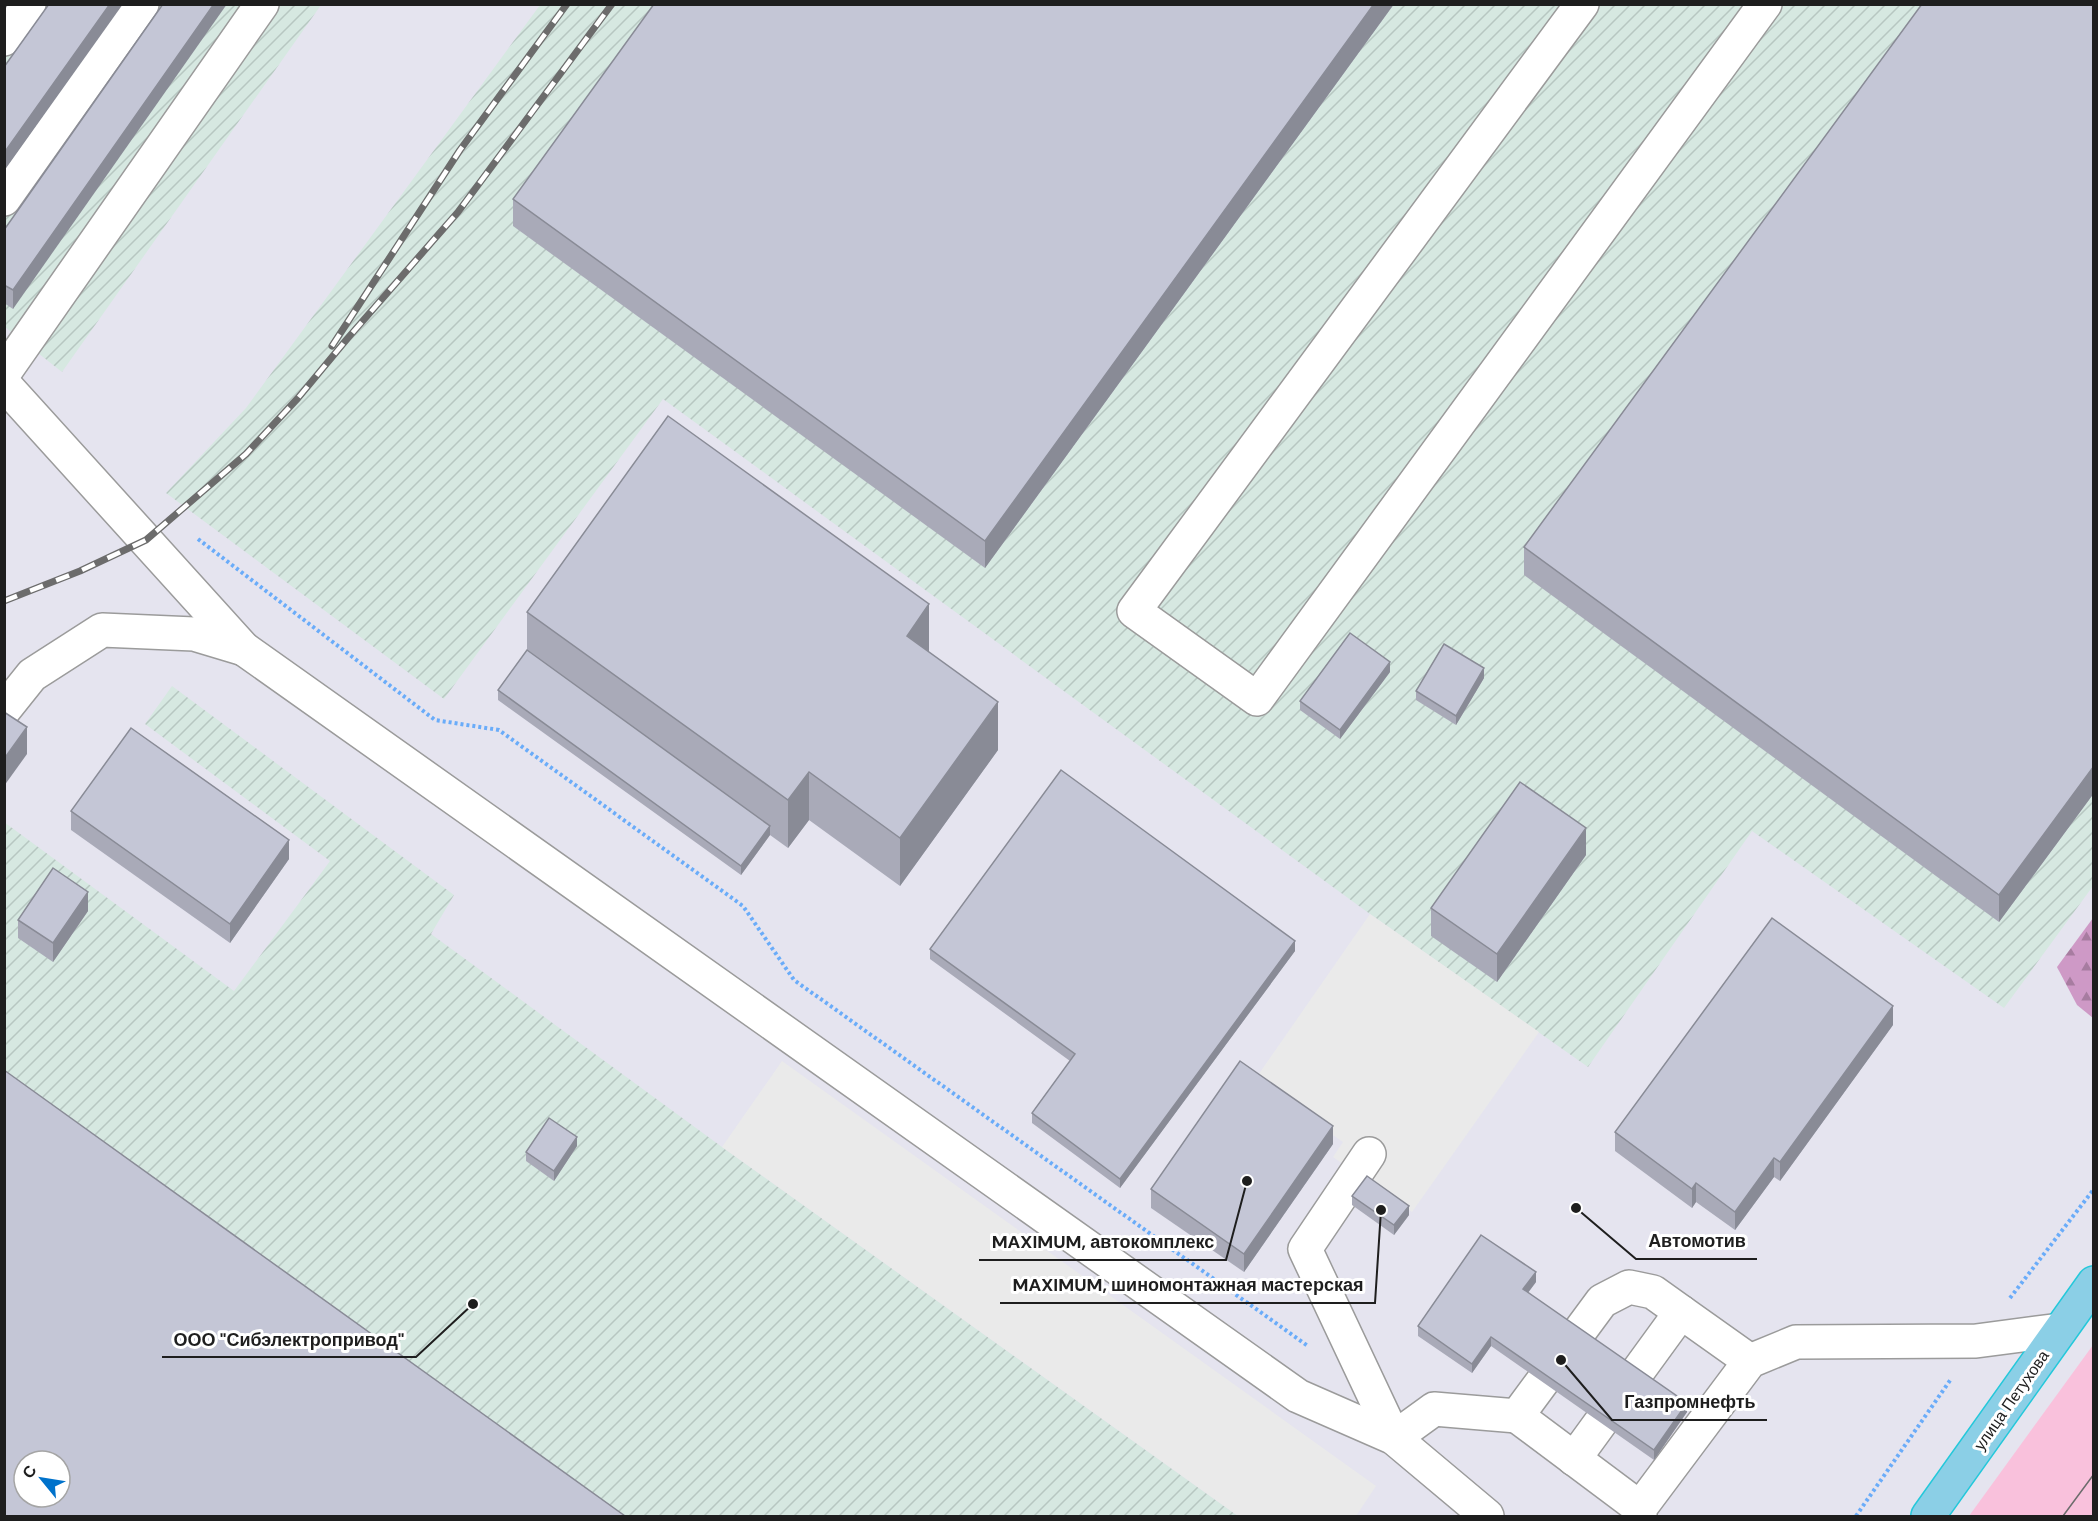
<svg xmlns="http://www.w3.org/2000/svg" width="2098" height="1521" font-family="'DM Sans',sans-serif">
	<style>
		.industrial { fill: url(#industrial-furrows); fill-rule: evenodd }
		.forest { fill: url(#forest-firs) }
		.park { fill: #f9c1dc }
		.parking { fill: #eaeaea }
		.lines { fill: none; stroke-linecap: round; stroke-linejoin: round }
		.minor-casing { stroke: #9b9b9b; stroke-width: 36 }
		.highway-casing { stroke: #24c8da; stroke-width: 36 }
		.path { stroke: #6aacf9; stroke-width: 4; stroke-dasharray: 3 3; stroke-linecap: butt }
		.minor { stroke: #fff; stroke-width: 33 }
		.highway { stroke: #8bcfe6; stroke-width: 33 }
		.tram { stroke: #6c6c6c; stroke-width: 1.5 }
		.rail-casing { stroke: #6c6c6c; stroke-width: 7 }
		.rail { stroke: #fff; stroke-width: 4.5; stroke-dasharray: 14; stroke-linecap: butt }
		.wall { fill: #a9aab8 }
		.shaded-wall { fill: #898b96 }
		.building { fill: #c4c6d6; stroke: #898b96; stroke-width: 1.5; fill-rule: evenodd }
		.labels { text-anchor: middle; stroke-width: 6; stroke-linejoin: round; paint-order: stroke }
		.street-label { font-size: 16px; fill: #1e1e1e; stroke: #fff }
		.leader { fill: none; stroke: #1e1e1e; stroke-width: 2 }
		.callout-dot { fill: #1e1e1e; stroke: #fff; stroke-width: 2 }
		.callout-label { font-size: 18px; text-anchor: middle; font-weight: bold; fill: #1e1e1e; stroke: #fff; stroke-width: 6; stroke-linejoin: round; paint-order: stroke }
	</style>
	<defs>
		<pattern id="industrial-furrows" width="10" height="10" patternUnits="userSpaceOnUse" patternTransform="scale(1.5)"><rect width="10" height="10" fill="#d6e8e1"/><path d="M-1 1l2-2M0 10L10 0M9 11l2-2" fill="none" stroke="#b7c7c1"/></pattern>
		<pattern id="forest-firs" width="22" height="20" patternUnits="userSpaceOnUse" patternTransform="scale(1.5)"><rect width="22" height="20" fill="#ce99c6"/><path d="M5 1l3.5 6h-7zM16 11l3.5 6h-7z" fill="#a77ca0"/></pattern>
	</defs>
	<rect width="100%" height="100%" fill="#e5e4ef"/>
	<g class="industrial">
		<path d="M4,5H321L62,372L5,327Z"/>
		<path d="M540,5H2093V886L2004,1008L1752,831L1588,1067L1370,914L663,399L444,699L166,493L246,408Z"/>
		<path d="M172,686L454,895L431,934L722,1147L1238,1516H5L4,822L234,991L330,861L145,724ZM24,1461H60V1497H24Z"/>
	</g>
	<path class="forest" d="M2093,918L2094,1018H2093L2077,1005L2057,967Z"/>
	<path class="park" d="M2093,1345V1516H1969Z"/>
	<g class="parking">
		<path d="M1370,914L1539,1032L1412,1212L1333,1157L1343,1142L1254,1081Z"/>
		<path d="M782,1061L1376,1486L1356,1516H1238L722,1147Z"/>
	</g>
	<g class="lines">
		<defs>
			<g id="minor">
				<path d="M1582,4L1134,611L1257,699L1765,4"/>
				<path d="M4,39L29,4"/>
				<path d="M4,199L142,4"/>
				<path d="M4,373L262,4"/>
				<path d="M4,384L244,649L1298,1396L1394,1438L1487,1516"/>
				<path d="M4,710L32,675L102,630L194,634L244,649"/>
				<path d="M1369,1154L1305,1249L1394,1438L1434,1409L1517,1416L1602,1301L1629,1287L1653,1292L1681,1312"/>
				<path d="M1517,1416L1640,1508"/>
				<path d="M1574,1459L1681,1312L1750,1361"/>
				<path d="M1640,1516V1508L1750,1361L1796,1342L1976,1341L2060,1330"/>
			</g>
			<path id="highway" d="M1928,1516L2094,1283"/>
		</defs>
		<use href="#minor" class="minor-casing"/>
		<use href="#highway" class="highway-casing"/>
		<g class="path">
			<path d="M198,539L435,720L499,730L743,906L794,980L1308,1346"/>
			<path d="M2010,1298L2094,1189"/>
			<path d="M1856,1516L1951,1379"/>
		</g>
		<use href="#minor" class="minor"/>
		<use href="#highway" class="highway"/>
		<path class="tram" d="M2063,1516L2094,1474"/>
		<defs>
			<g id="rail">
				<path d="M332,346L460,150L567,4"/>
				<path d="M4,601L80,571L146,540L246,454L298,398L347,339L458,212L612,4"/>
			</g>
		</defs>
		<use href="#rail" class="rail-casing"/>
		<use href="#rail" class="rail"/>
	</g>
	<g class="wall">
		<path d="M163,4L13,309L4,303V230Z"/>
		<path d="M1394,4L985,568L513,226V199Z"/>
		<path d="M2094,4V793L1999,922L1524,575V547Z"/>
		<path d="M527,612L929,652L998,750L900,886L809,820L788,848L770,835L741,875L498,700V690L527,650Z"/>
		<path d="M1390,672L1340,739L1300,710V701Z"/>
		<path d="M1484,678L1456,725L1416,700V691Z"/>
		<path d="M71,811L289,859L230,943L71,830Z"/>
		<path d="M1586,855L1497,982L1431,936V908Z"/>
		<path d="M88,911L53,962L18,938V920Z"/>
		<path d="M930,949L1295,951L1120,1188L1032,1123V1113L1070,1061L930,959Z"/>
		<path d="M1893,1025L1780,1181L1774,1177L1735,1230L1696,1202L1692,1208L1615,1151V1132Z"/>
		<path d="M1333,1144L1244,1272L1151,1208V1189Z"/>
		<path d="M577,1146L554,1181L526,1161V1152Z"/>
		<path d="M1352,1196L1409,1215L1394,1235L1352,1205Z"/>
		<path d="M1536,1282L1528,1293L1687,1412L1654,1460L1491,1346L1472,1373L1418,1336V1326Z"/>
	</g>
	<g class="shaded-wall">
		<path d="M110,4H123L4,171V153Z"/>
		<path d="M214,4H227L13,309V290Z"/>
		<path d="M1374,4H1394L985,568V541Z"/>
		<path d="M929,604V652L907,636Z"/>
		<path d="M1390,662V672L1340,739V730Z"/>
		<path d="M1484,668V678L1456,725V716Z"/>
		<path d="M998,702V750L900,886V838Z"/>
		<path d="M27,727V754L4,786V759Z"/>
		<path d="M2094,766V793L1999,922V895Z"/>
		<path d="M809,772V820L788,848V800Z"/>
		<path d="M770,826V835L741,875V866Z"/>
		<path d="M1586,828V855L1497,982V954Z"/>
		<path d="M289,840V859L230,943V924Z"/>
		<path d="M88,892V911L53,962V943Z"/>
		<path d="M1295,941V951L1120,1188V1179Z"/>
		<path d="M1893,1006V1025L1780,1181V1162Z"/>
		<path d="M1333,1126V1144L1244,1272V1254Z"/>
		<path d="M577,1137V1146L554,1181V1171Z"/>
		<path d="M1774,1158V1177L1735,1230V1212Z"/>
		<path d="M1696,1183V1202L1692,1208V1189Z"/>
		<path d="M1409,1206V1215L1394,1235V1225Z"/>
		<path d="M1536,1272V1282L1523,1299V1289Z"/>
		<path d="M1491,1337V1346L1472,1373V1364Z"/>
		<path d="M1687,1403V1412L1654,1460V1450Z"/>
	</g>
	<g class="building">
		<path d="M49,4H110L4,153V67Z"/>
		<path d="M163,4H214L13,290L4,285V230Z"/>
		<path d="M654,4H1374L985,541L513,199Z"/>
		<path d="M1922,4H2094V766L1999,895L1524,547Z"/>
		<path d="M668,416L929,604L907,636L998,702L900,838L809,772L788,800L527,612Z"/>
		<path d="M1350,633L1390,662L1340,730L1300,701Z"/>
		<path d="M1444,644L1484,668L1456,716L1416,691Z"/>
		<path d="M527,650L770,826L741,866L498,690Z"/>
		<path d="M4,712L27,727L4,759Z"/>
		<path d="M131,728L289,840L230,924L71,811Z"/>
		<path d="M1061,770L1295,941L1120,1179L1032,1113L1075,1054L930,949Z"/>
		<path d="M1520,782L1586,828L1497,954L1431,908Z"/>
		<path d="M53,868L88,892L53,943L18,920Z"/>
		<path d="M1772,918L1893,1006L1780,1162L1774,1158L1735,1212L1696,1183L1692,1189L1615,1132Z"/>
		<path d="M1240,1061L1333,1126L1244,1254L1151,1189Z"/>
		<path d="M4,1070L625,1516H4ZM24,1461H60V1497H24Z"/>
		<path d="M549,1118L577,1137L554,1171L526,1152Z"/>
		<path d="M1367,1176L1409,1206L1394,1225L1352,1196Z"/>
		<path d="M1481,1235L1536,1272L1523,1289L1687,1403L1654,1450L1491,1337L1472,1364L1418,1326Z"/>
	</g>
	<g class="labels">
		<g class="street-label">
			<text transform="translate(2011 1400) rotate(-55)" y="6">улица Петухова</text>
		</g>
	</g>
	<path class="leader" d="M1576 1208L1636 1259H1757M1247 1181L1226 1260H979M1381 1210L1375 1303H1000M473 1304L416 1357H162M1561 1360L1612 1420H1767"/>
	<g class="callout-dot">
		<circle cx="1576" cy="1208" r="6"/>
		<circle cx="1247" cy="1181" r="6"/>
		<circle cx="1381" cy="1210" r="6"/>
		<circle cx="473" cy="1304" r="6"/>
		<circle cx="1561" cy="1360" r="6"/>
	</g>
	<g class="callout-label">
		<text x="1697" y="1247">Автомотив</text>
		<text x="1103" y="1248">MAXIMUM, автокомплекс</text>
		<text x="1188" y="1291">MAXIMUM, шиномонтажная мастерская</text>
		<text x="289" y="1346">ООО "Сибэлектропривод"</text>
		<text x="1690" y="1408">Газпромнефть</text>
	</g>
	<rect width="2098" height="1521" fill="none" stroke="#1e1e1e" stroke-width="12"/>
	<g transform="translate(42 1479) rotate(300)"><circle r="28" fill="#ffffff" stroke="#a5a5a5" stroke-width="1.5"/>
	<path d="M0-4.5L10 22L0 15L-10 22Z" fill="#0072cb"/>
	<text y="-9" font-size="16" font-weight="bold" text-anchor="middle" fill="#1e1e1e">С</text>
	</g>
</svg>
